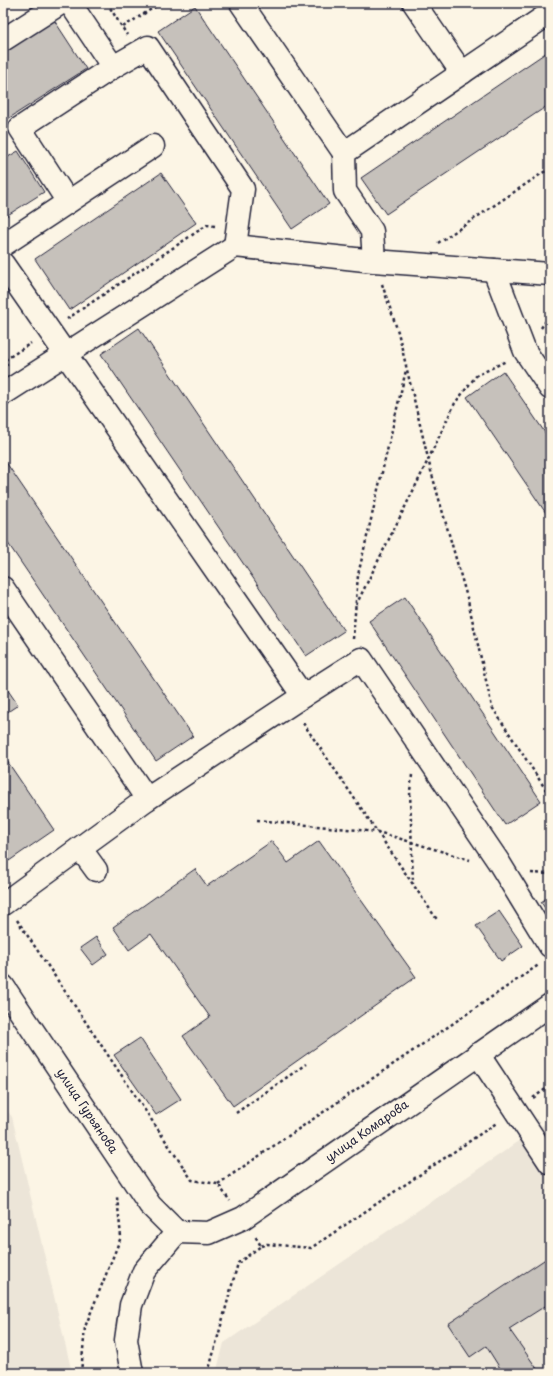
<svg xmlns="http://www.w3.org/2000/svg" width="553" height="1376" font-family="'Playpen Sans',sans-serif">
	<style>
		.built { fill: #ece5d8 }
		.building { fill: #c6c1bb; stroke: #22223b }
		.lines { fill: none; stroke-linecap: round; stroke-linejoin: round }
		.minor-casing { stroke: #22223b; stroke-width: 25 }
		.path { stroke: #22223b; stroke-width: 2.5; stroke-dasharray: 3 3; stroke-linecap: butt }
		.minor { stroke: #fcf5e5; stroke-width: 22 }
		.labels { text-anchor: middle; stroke-width: 4; stroke-linejoin: round; paint-order: stroke }
		.street-label { font-size: 12px; fill: #22223b; stroke: #fcf5e5 }
	</style>
	<rect width="100%" height="100%" fill="#fcf5e5"/>
	<filter id="ink" filterUnits="userSpaceOnUse"><feTurbulence type="fractalNoise" baseFrequency=".025" numOctaves="2"/><feDisplacementMap in="SourceGraphic" scale="8" xChannelSelector="R" yChannelSelector="G"/><feConvolveMatrix kernelMatrix="1 2 1 2 8 2 1 2 1" color-interpolation-filters="sRGB"/></filter>
	<g filter="url(#ink)">
		<g class="built">
			<path d="M3,1105L12,1117L72,1373H3Z"/>
			<path d="M550,1120V1373H216L224,1343Z"/>
		</g>
		<g class="building">
			<path d="M195,6L329,204L292,229L158,31Z"/>
			<path d="M54,20L86,69L3,122V53Z"/>
			<path d="M550,50V104L386,214L361,178Z"/>
			<path d="M18,151L44,192L3,218V160Z"/>
			<path d="M161,173L196,223L69,310L35,259Z"/>
			<path d="M139,328L344,631L306,656L101,354Z"/>
			<path d="M503,371L550,440V519L467,397Z"/>
			<path d="M3,458L193,736L156,761L3,536Z"/>
			<path d="M405,597L541,801L505,825L369,621Z"/>
			<path d="M3,683L18,705L3,715Z"/>
			<path d="M3,755L54,830L9,861L3,853Z"/>
			<path d="M272,841L288,863L319,841L416,977L233,1106L183,1036L210,1017L151,934L129,950L113,927L195,869L207,886Z"/>
			<path d="M550,896V916L541,902Z"/>
			<path d="M499,911L523,946L501,961L476,926Z"/>
			<path d="M96,937L108,954L93,965L80,948Z"/>
			<path d="M140,1038L181,1099L156,1115L114,1055Z"/>
			<path d="M550,1256V1303L509,1329L540,1373H503L486,1346L470,1357L448,1324Z"/>
		</g>
		<g class="lines">
			<defs>
				<g id="minor">
					<path d="M70,3L113,67L148,47L243,189L235,246"/>
					<path d="M241,3L344,153"/>
					<path d="M414,3L462,73"/>
					<path d="M3,40L61,3"/>
					<path d="M68,202L20,128L113,67"/>
					<path d="M3,245L153,146"/>
					<path d="M374,261L372,231L345,191L344,153L550,13"/>
					<path d="M3,264L303,696L147,799L3,588"/>
					<path d="M494,270L525,351L550,388"/>
					<path d="M3,394L235,246L374,261L550,274"/>
					<path d="M303,696L361,659L498,861L550,946"/>
					<path d="M80,848L96,870"/>
					<path d="M3,904L147,799"/>
					<path d="M3,986L150,1205L177,1232"/>
					<path d="M478,1054L550,1163"/>
					<path d="M177,1232L209,1233L243,1218L550,1005"/>
					<path d="M132,1373L126,1340L131,1305L144,1271L177,1232"/>
				</g>
			</defs>
			<use href="#minor" class="minor-casing"/>
			<g class="path">
				<path d="M107,3L127,35"/>
				<path d="M123,27L161,3"/>
				<path d="M438,243L550,168"/>
				<path d="M382,284L398,332L431,471L468,601L492,707L550,796"/>
				<path d="M67,319L207,225L215,226"/>
				<path d="M541,328L550,315"/>
				<path d="M3,358L8,366"/>
				<path d="M5,360L31,343"/>
				<path d="M356,605L419,479L455,403L476,376L506,361"/>
				<path d="M353,639L358,575L406,370"/>
				<path d="M303,723L438,921"/>
				<path d="M412,775L410,791L413,884"/>
				<path d="M257,820L378,832L470,860"/>
				<path d="M531,873L550,874"/>
				<path d="M17,920L192,1180L218,1184L230,1201"/>
				<path d="M533,1098L550,1086"/>
				<path d="M236,1113L306,1064"/>
				<path d="M218,1184L540,964"/>
				<path d="M261,1246L267,1244L311,1248L498,1122"/>
				<path d="M81,1373L85,1327L121,1237L117,1197"/>
				<path d="M208,1373L238,1263L261,1246L255,1236"/>
			</g>
			<use href="#minor" class="minor"/>
		</g>
	</g>
	<g class="labels">
		<g class="street-label">
			<text transform="translate(87 1111) rotate(56)" y="4">улица Гурьянова</text>
			<text transform="translate(367 1131) rotate(-35)" y="4">улица Комарова</text>
		</g>
	</g>
	<rect width="553" height="1376" fill="none" stroke="#fcf5e5" stroke-width="16"/>
	<rect x="8" y="8" width="537" height="1360" fill="none" stroke="#22223b" stroke-width="1.5" filter="url(#ink)"/>
</svg>
